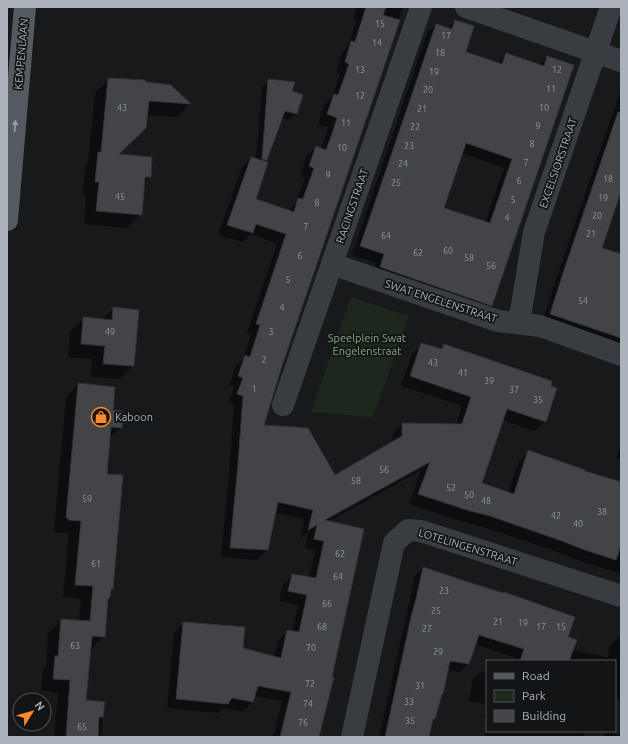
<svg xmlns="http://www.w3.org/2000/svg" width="628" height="744" font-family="Ubuntu,sans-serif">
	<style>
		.green { fill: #1e271e }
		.shadow { fill: #0007; fill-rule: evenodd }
		.building { fill: #424448; stroke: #323337; fill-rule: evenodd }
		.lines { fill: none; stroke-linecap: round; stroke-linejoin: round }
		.minor { stroke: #393c40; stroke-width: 22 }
		.primary { stroke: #555960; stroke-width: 22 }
		.oneway { fill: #99a1aa }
		.labels { text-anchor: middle; stroke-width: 3.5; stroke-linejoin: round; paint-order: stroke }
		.number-label { font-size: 9px; fill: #90979f }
		.street-label { font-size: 11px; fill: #aab3bc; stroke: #131416 }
		.park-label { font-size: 11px; fill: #85a87f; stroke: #131416 }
		.poi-label { font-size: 11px; fill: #aab3bc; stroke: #131416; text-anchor: start }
	</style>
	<rect width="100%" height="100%" fill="#18191b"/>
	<path class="green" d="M351,297L409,316L373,417L311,412Z"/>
	<g class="shadow">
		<path d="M357,7H403L280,369L262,425L334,476L392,442L393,433L402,424L456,425L462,406L401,386L412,354L422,344L440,350L444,346L545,422L535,431L503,420L481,484L508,493L519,461L529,452L584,472L621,483V574L575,559L552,550L480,526L460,521L409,504L421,470L328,522L318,737H271L274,734L282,701L254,696L252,702L243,712L223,708L218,713L167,708L174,633L184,623L242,649L274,657L278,641L287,631L292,632L298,605L279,601L283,585L292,575L309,578L315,550L305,548L308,533L300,538L304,519L275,513L267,550L258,560L221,557L229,474L234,405L228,403L234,387L229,385L236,366L243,359L251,334L247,333L277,244L251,234L243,242L218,235L242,167L252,158L256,159L262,87L269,81L290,92L296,114L289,120L282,118L266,160L264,162L254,199L288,211L296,202L305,178L300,176L306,157L316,147L321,149L328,127L318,124L324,105L332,97L340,74L336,72L342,52L348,46L356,21L353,19Z"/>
		<path d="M455,21L464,52L497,64L506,55L539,65L547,57L492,305L483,314L372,276L376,263L352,255L427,33L436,25L448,29ZM462,153L504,168L485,223L443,209Z"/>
		<path d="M109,79L171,85L189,104L177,117L147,115L117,155L150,177L143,183L141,214L127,228L84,224L86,195H83L85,167L88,163L95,93Z"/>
		<path d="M621,89V188L600,248L621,255V350L542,323L556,279Z"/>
		<path d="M114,308L133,366L120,379L91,377L92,359L68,357L70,331L84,318L102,320Z"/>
		<path d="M78,384L112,411L121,427L109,440L106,474L112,588L110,591L109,597L107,599L104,637L91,649H90L85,701L104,703L101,737H54L58,693L41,691L43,670L46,666L48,633L61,620L79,621L81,599L63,597L69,533H56L57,531H54L66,397Z"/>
		<path d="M621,445V459L616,458Z"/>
		<path d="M423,568L567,638L572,650L608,657L610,645L619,637L621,638V700L615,699V661H515L516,658L475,644L468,664L460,672L447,670L442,694L427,737H379L415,576Z"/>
		<path d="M482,671L487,673V719L484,718L486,704L469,701L473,679Z"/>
		<path d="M487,727V731H584L583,737H485Z"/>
		<path d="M607,732L621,735V737H602Z"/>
	</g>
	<g class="building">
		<path d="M366,7H386L383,15L400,20L281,369L264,425L308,428L335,475L402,436V423L462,424L471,397L410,376L421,343L442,349L444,344L552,381L551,386L557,388L546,422L507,409L482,483L514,494L528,450L585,470V471L621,482V545L616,560L585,550L562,541L490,516L470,511L418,494L430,462L379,490L325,520L364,529L332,677H334L319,737H280L291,692L258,686L253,702L232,698L228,704L176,699L183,622L245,627L243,648L281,658L287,630L299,632L307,595L288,591L292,574L316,578L324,541L314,539L317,525L308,530L313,510L278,502L268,550L230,548L238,464L243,396L237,394L243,378L238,376L245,355L250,357L260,325L256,324L286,234L256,224L253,233L227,225L251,157L268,162L256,199L294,212L298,198L303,199L314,168L309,166L316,146L326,150L332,134L337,118L327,114L334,94L338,95L349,64L345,62L351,41L355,42Z"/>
		<path d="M455,20L474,26L466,52L502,64L506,53L544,66L547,56L574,65L492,306L380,267L384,254L360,246L436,24L452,29ZM466,143L512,159L490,223L444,208Z"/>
		<path d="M108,78L145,80L146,82L171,85L191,104L149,101L146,128L119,154L152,157L151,177H145L142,215L96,211L99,182H95L98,152H101Z"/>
		<path d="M268,79L295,82L292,91L303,95L297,114L285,111L267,160L262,159Z"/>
		<path d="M618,112H621V191L602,248L621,254V338L550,314L564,270Z"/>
		<path d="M113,307L139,310L134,366L103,364L105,346L81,344L83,317L112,320Z"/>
		<path d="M78,383L115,387L113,410L123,411L122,428L111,427L107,474L123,475L113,589H111L110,598H108L105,637L92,636L86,700L105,702L103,717H99L98,737H66L70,680L53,679L55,656H58L61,619L90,621L93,586L75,585L81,521L68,520L69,519L66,518Z"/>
		<path d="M423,567L471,583L503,593L504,592L575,617L568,637L577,640L569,661H520L524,649L479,635L469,664L450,661L443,694H442L435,719H433L429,737H385L411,617L416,599Z"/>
	</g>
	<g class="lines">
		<g class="minor">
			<path d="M466,7L621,61"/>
			<path d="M332,264L498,321L540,326L621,355"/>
			<path d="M519,323L534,232L611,7"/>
			<path d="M283,405L421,7"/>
			<path d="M352,737L394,543L408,530L421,531L621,596"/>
		</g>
		<path class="primary" d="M7,220L25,7"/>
	</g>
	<defs><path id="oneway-solid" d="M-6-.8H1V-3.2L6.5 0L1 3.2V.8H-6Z"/></defs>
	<use class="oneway" href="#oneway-solid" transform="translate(15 126) rotate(-85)"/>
	<defs>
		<symbol id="shop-ring" viewBox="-11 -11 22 22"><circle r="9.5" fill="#131416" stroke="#ff8a2c" stroke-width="1.5"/><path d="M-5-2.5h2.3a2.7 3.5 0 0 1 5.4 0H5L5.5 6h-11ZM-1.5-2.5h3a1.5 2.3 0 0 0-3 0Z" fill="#ff8a2c"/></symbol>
	</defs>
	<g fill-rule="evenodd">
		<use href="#shop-ring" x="90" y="406" width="22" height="22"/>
	</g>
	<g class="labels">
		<g class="number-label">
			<text x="380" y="27">15</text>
			<text x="446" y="39">17</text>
			<text x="377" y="46">14</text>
			<text x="440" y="56">18</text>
			<text x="360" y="73">13</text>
			<text x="557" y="73">12</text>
			<text x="434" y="75">19</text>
			<text x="551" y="92">11</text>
			<text x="428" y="93">20</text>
			<text x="360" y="99">12</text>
			<text x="122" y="111">43</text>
			<text x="544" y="111">10</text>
			<text x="422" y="112">21</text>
			<text x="346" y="126">11</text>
			<text x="538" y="129">9</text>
			<text x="415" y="130">22</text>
			<text x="532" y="147">8</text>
			<text x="409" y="149">23</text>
			<text x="342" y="151">10</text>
			<text x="526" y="166">7</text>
			<text x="403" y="167">24</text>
			<text x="328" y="178">9</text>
			<text x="608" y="182">18</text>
			<text x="519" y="184">6</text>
			<text x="396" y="186">25</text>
			<text x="120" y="200">45</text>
			<text x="603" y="201">19</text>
			<text x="513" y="203">5</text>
			<text x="317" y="206">8</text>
			<text x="597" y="219">20</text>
			<text x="507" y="221">4</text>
			<text x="306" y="230">7</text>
			<text x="591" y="237">21</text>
			<text x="386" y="239">64</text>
			<text x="448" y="254">60</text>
			<text x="418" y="256">62</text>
			<text x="300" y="259">6</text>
			<text x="469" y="261">58</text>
			<text x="491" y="269">56</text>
			<text x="288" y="283">5</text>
			<text x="583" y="304">54</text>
			<text x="282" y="311">4</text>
			<text x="110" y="335">49</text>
			<text x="271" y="335">3</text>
			<text x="264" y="363">2</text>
			<text x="433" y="366">43</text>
			<text x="463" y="376">41</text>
			<text x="489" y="384">39</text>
			<text x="254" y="392">1</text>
			<text x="514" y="393">37</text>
			<text x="538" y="403">35</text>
			<text x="384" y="473">56</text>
			<text x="356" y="484">58</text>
			<text x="451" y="491">52</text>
			<text x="469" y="498">50</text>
			<text x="87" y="502">59</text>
			<text x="486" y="504">48</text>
			<text x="602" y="515">38</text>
			<text x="556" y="519">42</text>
			<text x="578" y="527">40</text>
			<text x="340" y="557">62</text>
			<text x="96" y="567">61</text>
			<text x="338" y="580">64</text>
			<text x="444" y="594">23</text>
			<text x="327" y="607">66</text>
			<text x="436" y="614">25</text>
			<text x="498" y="625">21</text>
			<text x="523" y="626">19</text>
			<text x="322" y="630">68</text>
			<text x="541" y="630">17</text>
			<text x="561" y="630">15</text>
			<text x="427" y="632">27</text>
			<text x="75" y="649">63</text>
			<text x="311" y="651">70</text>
			<text x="438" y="655">29</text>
			<text x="310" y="687">72</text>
			<text x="420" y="689">31</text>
			<text x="409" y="705">33</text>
			<text x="308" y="707">74</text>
			<text x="410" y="724">35</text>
			<text x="303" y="726">76</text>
			<text x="82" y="730">65</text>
		</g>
		<g class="street-label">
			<text transform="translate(21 54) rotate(-85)" y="4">KEMPENLAAN</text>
			<text transform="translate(558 163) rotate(-71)" y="4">EXCELSIORSTRAAT</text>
			<text transform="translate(352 206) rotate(-71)" y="4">RACINGSTRAAT</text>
			<text transform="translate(441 301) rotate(18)" y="4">SWAT ENGELENSTRAAT</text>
			<text transform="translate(468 547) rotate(17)" y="4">LOTELINGENSTRAAT</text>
		</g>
		<g class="park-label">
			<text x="367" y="342">Speelplein Swat<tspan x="367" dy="13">Engelenstraat</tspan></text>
		</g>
		<g class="poi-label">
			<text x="115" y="421">Kaboon</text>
		</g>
	</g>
	<rect width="628" height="744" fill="none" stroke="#aab3bc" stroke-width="16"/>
	<rect x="486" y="660" width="130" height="72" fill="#131416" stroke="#4f5458"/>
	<rect x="494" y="673" width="20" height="6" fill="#555960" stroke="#4f5458"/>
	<text x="522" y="680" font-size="12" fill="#aab3bc">Road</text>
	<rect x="494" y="690" width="20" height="12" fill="#1e271e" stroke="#4f5458"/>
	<text x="522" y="700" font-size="12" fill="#aab3bc">Park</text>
	<rect x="494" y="710" width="20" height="12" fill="#424448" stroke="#4f5458"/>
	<text x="522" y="720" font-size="12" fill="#aab3bc">Building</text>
	<g transform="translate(32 712) rotate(53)"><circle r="19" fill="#131416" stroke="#4f5458"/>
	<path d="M0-3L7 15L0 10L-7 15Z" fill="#ff8a2c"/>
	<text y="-6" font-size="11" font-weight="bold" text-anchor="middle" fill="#aab3bc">N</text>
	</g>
</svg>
